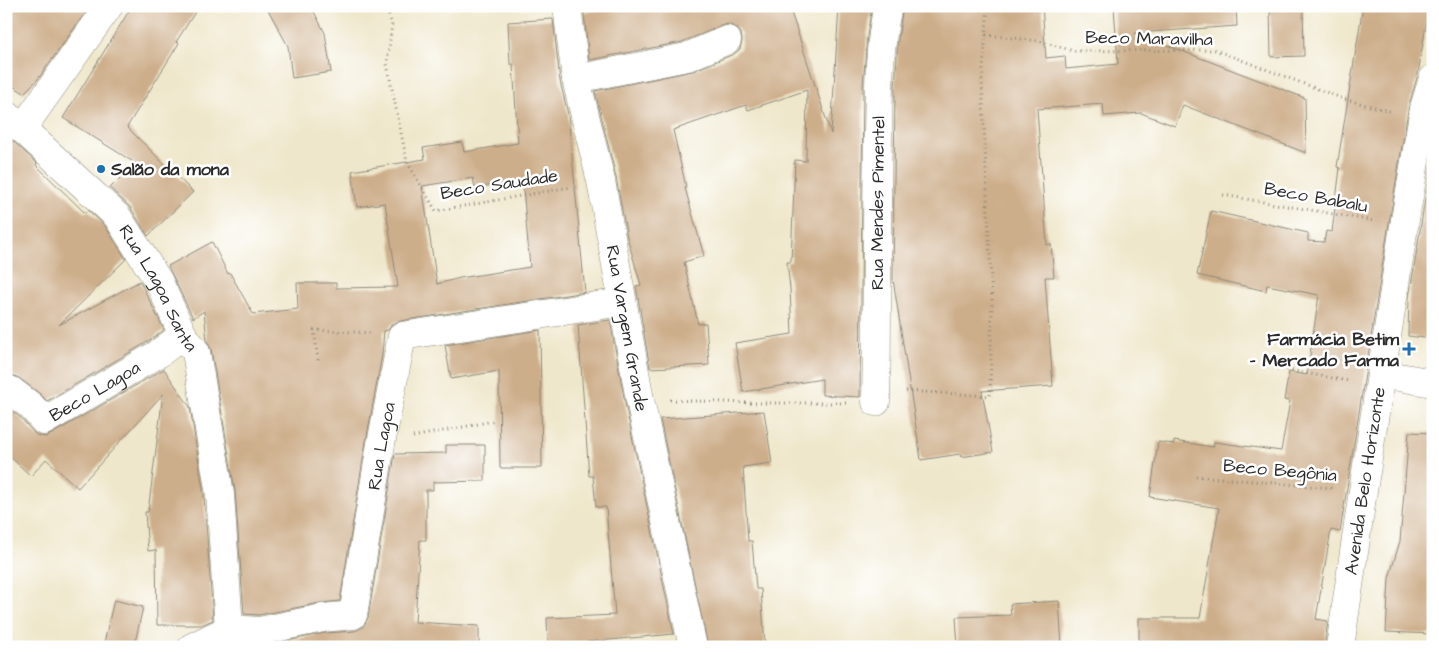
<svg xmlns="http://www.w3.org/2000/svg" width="1439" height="653" font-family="'Architects Daughter',sans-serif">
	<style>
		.building { fill: #cdae8a; fill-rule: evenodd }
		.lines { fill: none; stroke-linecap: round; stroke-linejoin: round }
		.minor-casing { stroke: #8d897b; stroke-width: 29 }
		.path { stroke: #8d897b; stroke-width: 3; stroke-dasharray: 1 4; stroke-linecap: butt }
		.minor { stroke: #fff; stroke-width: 28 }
		.poi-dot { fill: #1f6fb2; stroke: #fff; stroke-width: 2 }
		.labels { text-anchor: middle; stroke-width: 5; stroke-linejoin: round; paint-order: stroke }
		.street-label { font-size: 18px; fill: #2b2b2b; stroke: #fff }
		.poi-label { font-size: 18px; font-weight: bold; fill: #2b2b2b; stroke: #fff; text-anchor: start }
	</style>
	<rect width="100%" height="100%" fill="#fff"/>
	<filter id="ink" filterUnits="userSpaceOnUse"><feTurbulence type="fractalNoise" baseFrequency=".02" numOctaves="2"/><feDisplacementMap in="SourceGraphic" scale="10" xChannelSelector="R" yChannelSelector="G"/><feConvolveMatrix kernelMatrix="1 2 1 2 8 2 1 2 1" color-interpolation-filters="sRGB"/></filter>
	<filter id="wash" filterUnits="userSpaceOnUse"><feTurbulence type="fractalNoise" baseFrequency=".0096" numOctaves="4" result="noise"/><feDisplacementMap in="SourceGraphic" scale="20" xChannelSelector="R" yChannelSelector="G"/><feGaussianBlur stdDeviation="1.12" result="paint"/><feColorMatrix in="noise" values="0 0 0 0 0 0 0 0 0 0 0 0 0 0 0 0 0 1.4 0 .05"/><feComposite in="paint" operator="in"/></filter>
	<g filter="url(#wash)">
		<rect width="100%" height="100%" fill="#efe7cb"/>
		<g id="blocks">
			<g class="building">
				<path d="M6,6H90L38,79L24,93L6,82Z"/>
				<path d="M132,6H199L176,42L179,43L127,127L193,192L148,236L130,207L110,188L135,163L63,118Z"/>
				<path d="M266,6H311L325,33L331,72L292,78L288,46Z"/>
				<path d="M609,6H789L831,134L839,6H872L867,36L863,86L860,397L822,395V379L743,392L735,343L792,334L790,288L787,262H791L795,160L806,161L807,90L748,110L746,105L673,130L686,187L685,188L704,256L684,262L698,324L706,323L709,365L650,368L636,286L641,285L627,237L616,177L595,91L693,71L734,54L740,49L742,41L741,33L737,28L728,24L721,26L682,42L589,60L584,13Z"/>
				<path d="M903,6H1042L1046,58L1065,56L1066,69L1118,64L1114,6H1236L1237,26L1135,33L1305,98L1306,153L1183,105L1175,126L1141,113L1104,116L1103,104L1037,109L1047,245L1051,244L1054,277H1045L1053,386L982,391L993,452L961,457L960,454L921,460L893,279L895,87L898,40Z"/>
				<path d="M1270,6H1303L1304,56L1271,57Z"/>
				<path d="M1363,6H1429L1418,74L1409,105L1389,223L1340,532L1331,530L1316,619L1328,621L1324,647H1139V618H1200L1219,508L1150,497L1158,442L1174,444V441L1213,447L1214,442L1281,451L1290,401L1284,400L1289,372L1307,375L1319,295L1267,285L1266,291L1197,275L1211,211L1308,233V241L1324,242L1326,231L1332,232L1340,168L1337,167Z"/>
				<path d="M553,19L560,81L568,114L585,292L400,321L392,324L388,330L384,331L382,355L366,441L340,601L320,603L259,615L244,614L235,491L211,349L207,341L204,311L193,318L168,266L212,242L228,274L230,273L253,314L298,309L297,283H336V288L398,287L385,203L357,207L352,171L425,159L423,148L462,142L464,152L518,143L513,64H510L508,22ZM473,178L475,188L517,181V187H523L530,267L460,278L437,284L422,186Z"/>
				<path d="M6,135L37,163L36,165L85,213L88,210L105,226L126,259L59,325L140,281L164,330L149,341L47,401L40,394L19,378L12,375H6Z"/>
				<path d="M1431,163H1433V339L1408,336L1409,298Z"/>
				<path d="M610,320L625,403L674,634L587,642V647H548L547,618L615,615L606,507H596L593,476H589L578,325Z"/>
				<path d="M540,330L542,468H500L499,371L451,379L445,345Z"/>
				<path d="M164,369L190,407L204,496L213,620L201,625H157L156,550L148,551L145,512H148L163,394L78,488L46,459L31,476L6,453V407L20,417L33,432L38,436L46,437L52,434Z"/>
				<path d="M764,411L772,463L743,467L748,541H752L756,589H761L765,647H708L660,419Z"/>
				<path d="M1409,432L1433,433V634L1386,632L1389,578L1400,541Z"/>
				<path d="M446,445H485V481L433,482V490H426V540H420L415,622L479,626V647H228L232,645L263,646L325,633L355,631L363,627L368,618L395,454L446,453Z"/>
				<path d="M114,600L143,607L134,647H103Z"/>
				<path d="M1059,601L1062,647H958L956,617L1011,615L1010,604Z"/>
			</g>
		</g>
	</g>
	<g filter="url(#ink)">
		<use href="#blocks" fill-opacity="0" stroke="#8d897b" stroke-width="1"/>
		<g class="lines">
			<defs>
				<g id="minor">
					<path id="s1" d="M567,6L576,79L601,181L640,400L693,647"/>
					<path d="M576,79L687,57L727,40"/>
					<path id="s2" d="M6,114L117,216L159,282L183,335L196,352L220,494L229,629"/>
					<path d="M22,129L109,6"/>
					<path d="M1382,374L1433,383"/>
					<path id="s3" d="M10,390L31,406L44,421L158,354L183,335"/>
					<path id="s4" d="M876,402C878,313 876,224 878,135C879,92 878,48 888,6"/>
					<path id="s5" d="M192,647L229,629L260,631L323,618L353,615L381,444L402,336L622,302"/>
					<path id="s6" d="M1340,647L1363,491L1404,226L1424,108L1433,79"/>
				</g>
			</defs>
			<use href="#minor" class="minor-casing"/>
			<g class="path">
				<path d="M385,6L392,24L387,64L407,162L436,211L571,187"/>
				<path d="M986,35L1039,41L1074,51L1215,50L1344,99L1393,112"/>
				<path d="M1223,195L1374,221"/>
				<path d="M318,360L314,330L372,333"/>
				<path d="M1277,368L1349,381"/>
				<path d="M906,391L990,396L992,302L982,81L988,6"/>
				<path d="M670,400L750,403H847"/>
				<path d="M413,437L493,421"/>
				<path d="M1196,476L1332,488"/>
			</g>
			<use href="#minor" class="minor"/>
		</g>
	</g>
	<g class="poi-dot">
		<circle cx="101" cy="169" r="5"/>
		<path d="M1406.5 341.5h5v5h5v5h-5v5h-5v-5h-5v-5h5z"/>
	</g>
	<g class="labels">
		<g class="street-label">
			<text transform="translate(1149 38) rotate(1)" y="6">Beco Maravilha</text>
			<text transform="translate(499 184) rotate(-9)" y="6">Beco Saudade</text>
			<text transform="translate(1316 197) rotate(10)" y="6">Beco Babalu</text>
			<text dy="6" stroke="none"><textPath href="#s4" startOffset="199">Rua Mendes Pimentel</textPath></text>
			<text dy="6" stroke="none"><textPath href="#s2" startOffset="234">Rua Lagoa Santa</textPath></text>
			<text dy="6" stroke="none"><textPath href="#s1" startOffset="328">Rua Vargem Grande</textPath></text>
			<text dy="6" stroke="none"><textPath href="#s3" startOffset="105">Beco Lagoa</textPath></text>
			<text dy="6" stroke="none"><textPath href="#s5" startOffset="338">Rua Lagoa</textPath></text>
			<text transform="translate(1280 470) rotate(5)" y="6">Beco Begônia</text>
			<text dy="6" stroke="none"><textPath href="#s6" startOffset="168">Avenida Belo Horizonte</textPath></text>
		</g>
		<g class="poi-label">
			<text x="111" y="175">Salão da mona</text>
			<text x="1399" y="345" text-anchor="end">Farmácia Betim<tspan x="1399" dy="21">- Mercado Farma</tspan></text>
		</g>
	</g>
	<rect width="1439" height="653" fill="none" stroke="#fff" stroke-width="25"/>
</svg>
